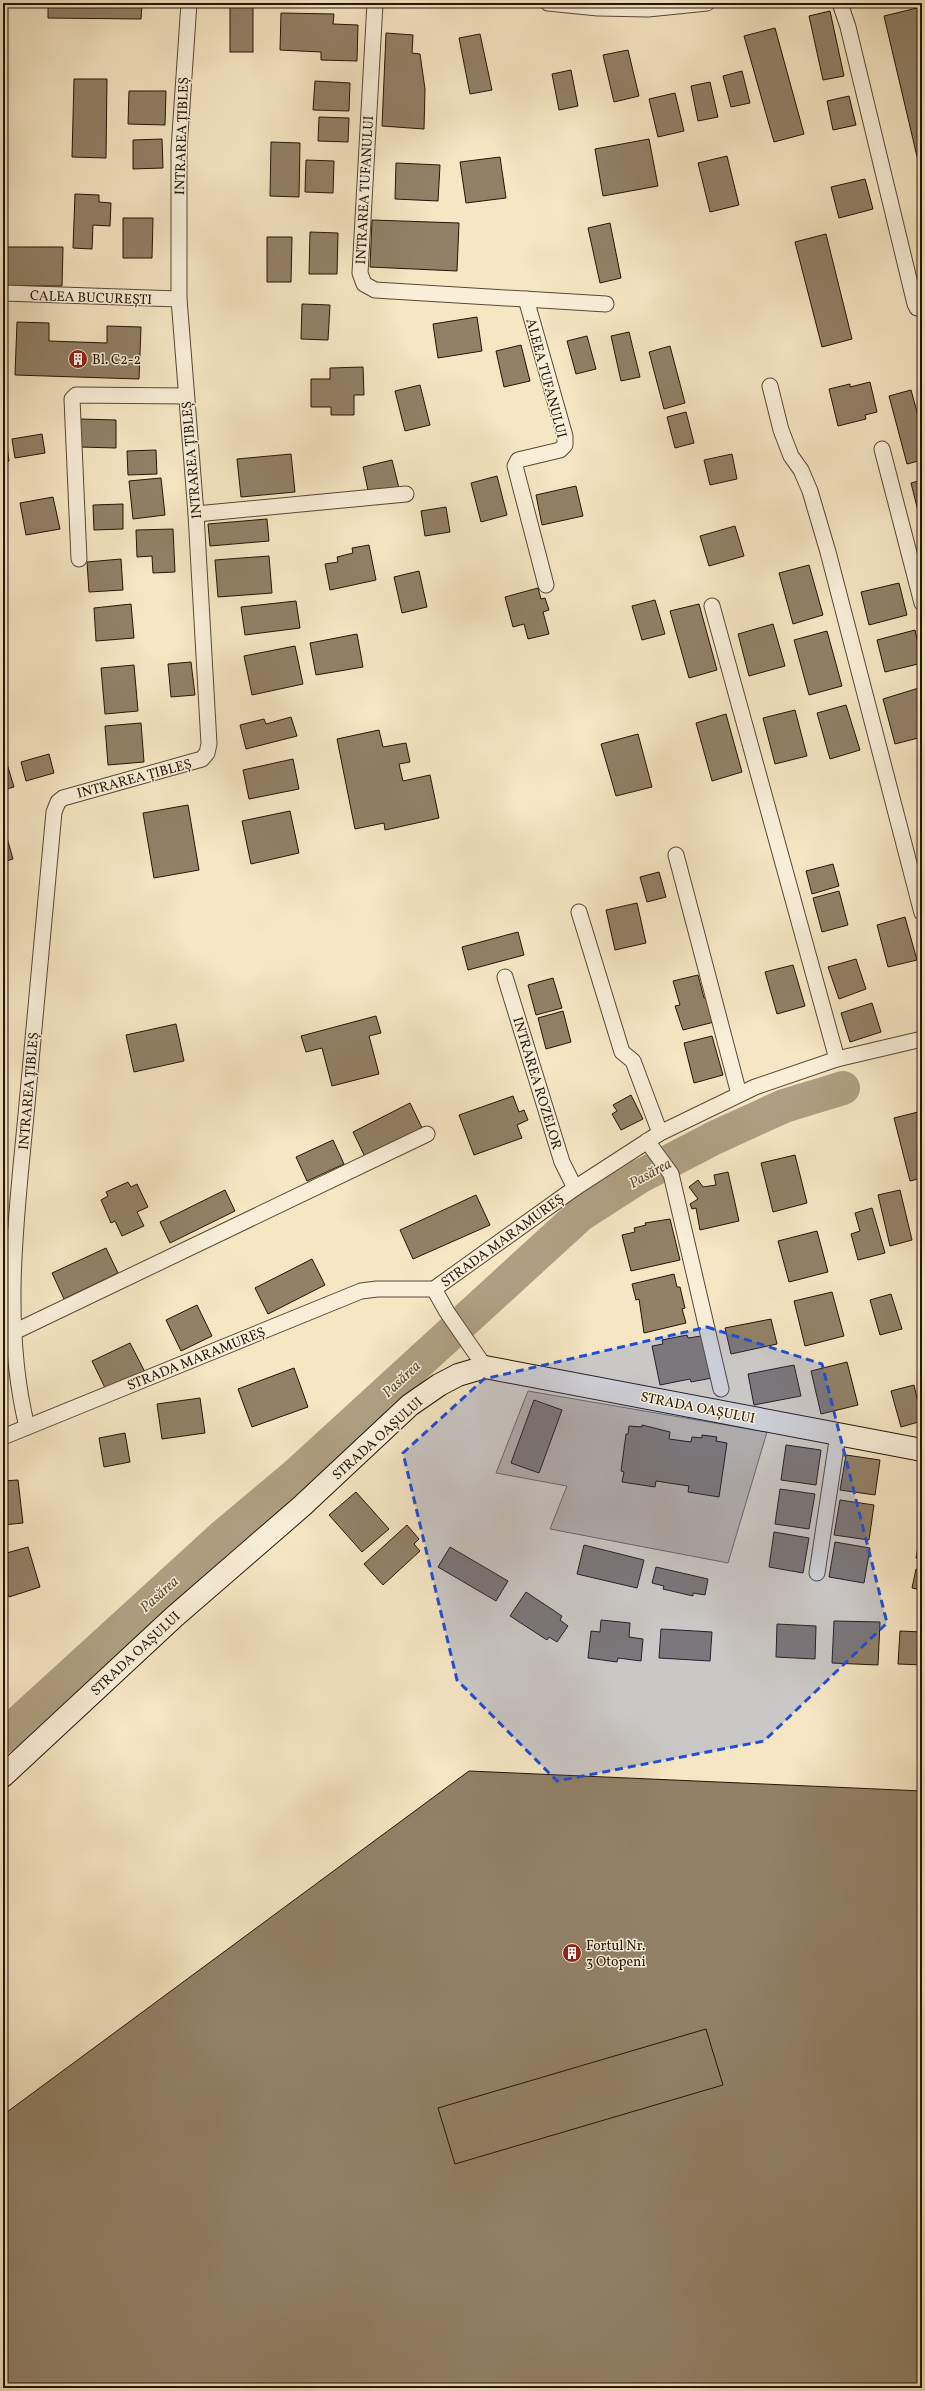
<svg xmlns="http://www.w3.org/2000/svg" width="925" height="2391" font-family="Vollkorn,serif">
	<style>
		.green { fill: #d2c2a3; stroke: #7c6b53 }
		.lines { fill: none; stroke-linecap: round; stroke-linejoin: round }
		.river { stroke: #af9f82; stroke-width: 34 }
		.building { fill: #928167; stroke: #251403 }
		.street-casing { stroke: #594833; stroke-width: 17 }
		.secondary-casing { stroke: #251403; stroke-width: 24 }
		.street { stroke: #f9efd9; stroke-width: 15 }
		.secondary { stroke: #f9efd9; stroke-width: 22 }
		.marked { fill: #1d4ed8; fill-opacity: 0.2; stroke: #1d4ed8; stroke-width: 3; stroke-dasharray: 8 5; stroke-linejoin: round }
		.labels { text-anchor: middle; stroke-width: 3; stroke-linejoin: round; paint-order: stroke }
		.street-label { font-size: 14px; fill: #251403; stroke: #f9efd9 }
		.poi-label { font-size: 14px; fill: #251403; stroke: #f9efd9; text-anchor: start }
		.water-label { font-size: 15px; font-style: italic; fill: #5c4c36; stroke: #f9efd9 }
	</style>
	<rect width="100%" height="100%" fill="#f6e6c4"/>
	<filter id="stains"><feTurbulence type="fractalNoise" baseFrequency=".005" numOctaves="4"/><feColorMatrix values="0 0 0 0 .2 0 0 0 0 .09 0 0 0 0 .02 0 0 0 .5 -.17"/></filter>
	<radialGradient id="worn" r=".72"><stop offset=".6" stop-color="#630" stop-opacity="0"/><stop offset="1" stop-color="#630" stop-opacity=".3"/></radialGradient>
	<path class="green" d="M528,1391L767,1432L728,1563L550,1529L567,1486L496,1473Z"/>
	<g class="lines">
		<path class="river" d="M3,1737L222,1537L297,1474L580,1215L639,1177L714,1138L784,1106L843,1088"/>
	</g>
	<g class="building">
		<path d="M48,3H142L141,19L48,18Z"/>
		<rect x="230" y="3" width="23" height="49"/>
		<path d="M921,7L922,164L919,165L884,16Z"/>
		<path d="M830,11L844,76L823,80L809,16Z"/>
		<path d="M281,13L334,14L333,24L358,25L357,61L321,60V52L280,50Z"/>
		<path d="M775,28L804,134L774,142L744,36Z"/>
		<path d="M386,33L413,35L412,53L420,54L425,89L424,129L382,126Z"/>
		<path d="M480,34L492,90L470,94L459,38Z"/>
		<path d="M628,50L639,96L614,102L603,55Z"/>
		<path d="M571,70L578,106L559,110L552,74Z"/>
		<path d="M742,71L750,103L731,107L723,76Z"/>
		<path d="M74,79H107L106,158L72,157Z"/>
		<path d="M315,81L350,83L349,111L313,110Z"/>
		<path d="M710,82L718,117L698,121L691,86Z"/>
		<path d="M129,91H166L165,125L128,124Z"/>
		<path d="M675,93L684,131L658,137L649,99Z"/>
		<path d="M849,96L856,125L833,130L827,101Z"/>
		<path d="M319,117L349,118L348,142L318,141Z"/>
		<path d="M162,139L163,168L133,169V140Z"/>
		<path d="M649,139L658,186L603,196L595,149Z"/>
		<path d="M271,142L300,143L299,197L270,196Z"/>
		<path d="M727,156L739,205L710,212L698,163Z"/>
		<path d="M500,157L506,198L466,203L460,162Z"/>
		<path d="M306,160L334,161L333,193L305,192Z"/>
		<path d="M396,163L440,165L438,201L395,199Z"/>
		<path d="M865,179L873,209L839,218L831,187Z"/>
		<path d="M75,194L99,195V202L111,203L110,226L93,225L92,249L73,248Z"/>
		<path d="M123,218H153L152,258H123Z"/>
		<path d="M372,220L459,223L457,271L370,267Z"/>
		<path d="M610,223L621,278L600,283L588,228Z"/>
		<path d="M310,232L338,233L337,274H309Z"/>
		<path d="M826,234L852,339L822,347L795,242Z"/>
		<path d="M267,237H292L291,282H267Z"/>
		<path d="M3,247H63L62,286H3Z"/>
		<path d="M302,304L330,305L328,340L301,339Z"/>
		<path d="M477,317L482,351L438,358L433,324Z"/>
		<path d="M17,322L49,323V341L107,343V326L141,327L139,379L15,375Z"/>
		<path d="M629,332L640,377L621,381L611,336Z"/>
		<path d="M587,336L596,369L576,374L567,341Z"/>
		<path d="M521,345L530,381L504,387L496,351Z"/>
		<path d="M670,346L685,403L664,409L649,352Z"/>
		<path d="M363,367L364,395H354V415H331V407H311V379H330V368Z"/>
		<path d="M870,382L877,412L865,415L866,419L838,426L829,389L850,384V387Z"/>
		<path d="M420,385L430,425L405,431L395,391Z"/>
		<path d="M911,390L922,430V460L907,464L889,396Z"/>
		<path d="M686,412L694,443L675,448L667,417Z"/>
		<path d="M80,419L116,420V448L80,447Z"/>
		<path d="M42,434L45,453L15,458L12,439Z"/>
		<path d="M6,439L9,461L3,462V440Z"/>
		<path d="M156,450L157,474L128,475L127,451Z"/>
		<path d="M291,454L295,492L241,497L237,459Z"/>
		<path d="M732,454L737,479L710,485L704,460Z"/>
		<path d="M392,460L399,488L369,495L363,467Z"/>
		<path d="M497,476L507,515L481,522L471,483Z"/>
		<path d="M161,478L165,515L133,519L129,481Z"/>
		<path d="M922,480V527L911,483Z"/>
		<path d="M576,486L583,516L542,525L536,495Z"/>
		<path d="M53,497L60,529L26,535L20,503Z"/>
		<path d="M123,504V529L94,530L93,505Z"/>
		<path d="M446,507L450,532L425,536L421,511Z"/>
		<path d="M267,519L269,541L210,546L208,524Z"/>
		<path d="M735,526L744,556L709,566L700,536Z"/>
		<path d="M173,529L175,572L153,573L152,556L137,557L136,530Z"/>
		<path d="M369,545L376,580L330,590L325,564L338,562L337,557L353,553L352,548Z"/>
		<path d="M269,556L272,593L218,597L215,560Z"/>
		<path d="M121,559L123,590L89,592L87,562Z"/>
		<path d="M809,565L823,615L793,624L779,573Z"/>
		<path d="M419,571L427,607L402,613L394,577Z"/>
		<path d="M899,583L907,615L869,625L861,592Z"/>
		<path d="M538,588L541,599L545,598L549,610L543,612L549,634L528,639L524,624L513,627L505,597Z"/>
		<path d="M655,600L665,634L642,640L632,606Z"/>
		<path d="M296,601L300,628L245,635L241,607Z"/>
		<path d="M131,604L134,638L96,641L94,608Z"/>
		<path d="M699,604L717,670L689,678L670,611Z"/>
		<path d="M773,624L785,666L749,676L738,634Z"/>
		<path d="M915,630L922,663L885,672L877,640Z"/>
		<path d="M827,631L842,686L809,695L794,640Z"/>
		<path d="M357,634L363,667L316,675L310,643Z"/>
		<path d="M295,646L303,684L252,695L244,656Z"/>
		<path d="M191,662L195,695L171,697L168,664Z"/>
		<path d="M134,665L138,711L105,714L101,668Z"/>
		<path d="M922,687V737L895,744L883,699Z"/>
		<path d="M846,705L860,750L830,759L817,713Z"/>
		<path d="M795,710L807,756L775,764L763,718Z"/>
		<path d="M726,714L742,772L712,781L696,723Z"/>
		<path d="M291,717L297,736L246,749L240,725L264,719L266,724Z"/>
		<path d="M141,723L144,762L108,765L105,726Z"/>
		<path d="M379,730L383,747L406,743L410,762L399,764L403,781L430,775L439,818L385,830L384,823L355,829L337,739Z"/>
		<path d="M638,734L652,787L616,796L601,744Z"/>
		<path d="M49,754L54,773L26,781L21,762Z"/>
		<path d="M293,759L299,789L249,799L243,770Z"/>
		<path d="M7,764L14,787L3,790V765Z"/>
		<path d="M188,805L199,870L154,878L143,813Z"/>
		<path d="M290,811L299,853L251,864L242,821Z"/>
		<path d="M7,838L13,859L3,862V839Z"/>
		<path d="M833,864L839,886L812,894L806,871Z"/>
		<path d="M659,872L666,897L647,902L640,877Z"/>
		<path d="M839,891L848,925L822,932L813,898Z"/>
		<path d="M637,903L646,943L615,950L606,910Z"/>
		<path d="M905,917L917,960L888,967L877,925Z"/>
		<path d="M518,932L524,955L468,970L462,947Z"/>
		<path d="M856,959L866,989L839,999L828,967Z"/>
		<path d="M793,965L805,1006L777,1014L765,972Z"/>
		<path d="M698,975L704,998L708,997L714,1022L683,1030L675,1006L680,1005L673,981Z"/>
		<path d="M553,978L562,1008L536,1015L528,985Z"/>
		<path d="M872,1003L881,1032L850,1042L841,1013Z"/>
		<path d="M563,1011L571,1042L546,1049L538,1018Z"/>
		<path d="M376,1016L381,1033L369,1036L379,1074L332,1086L322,1048L306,1052L301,1036Z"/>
		<path d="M176,1024L184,1061L134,1072L126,1035Z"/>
		<path d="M712,1036L723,1075L694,1083L684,1043Z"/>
		<path d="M631,1095L643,1119L621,1130L612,1114L617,1111L613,1105Z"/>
		<path d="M513,1096L519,1112L524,1110L528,1120L517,1125L522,1138L474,1155L459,1115Z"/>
		<path d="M410,1103L424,1132L367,1161L353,1132Z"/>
		<path d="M922,1111V1178L910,1181L894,1118Z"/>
		<path d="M333,1140L344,1164L307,1181L296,1157Z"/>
		<path d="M795,1155L807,1203L773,1212L761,1163Z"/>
		<path d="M728,1172L739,1221L700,1230L696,1208L692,1209L690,1204L698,1199L689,1187L698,1180L703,1187L716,1185L714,1175Z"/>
		<path d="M128,1182L131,1187L137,1184L148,1207L137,1212L144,1226L122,1236L115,1221L111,1223L101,1200L108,1196L106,1192Z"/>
		<path d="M225,1190L235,1211L170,1243L160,1222Z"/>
		<path d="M900,1190L912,1240L890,1246L878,1195Z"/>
		<path d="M476,1195L490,1225L413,1259L400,1230Z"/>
		<path d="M872,1208L885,1253L858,1260L851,1234L860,1231L855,1213Z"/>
		<path d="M670,1219L680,1260L631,1271L622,1235L635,1232L634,1228L646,1225L645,1223Z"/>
		<path d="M817,1231L828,1272L789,1282L778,1241Z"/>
		<path d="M106,1248L118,1273L64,1299L52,1273Z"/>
		<path d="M312,1259L325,1285L268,1314L255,1288Z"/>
		<path d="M674,1274L677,1287H680L685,1308L682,1309L686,1323L644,1333L639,1299L636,1300L632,1284Z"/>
		<path d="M832,1292L844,1336L805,1346L794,1301Z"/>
		<path d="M891,1294L902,1329L880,1335L870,1300Z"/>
		<path d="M197,1305L212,1336L181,1351L166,1320Z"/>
		<path d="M771,1319L777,1344L731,1354L725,1328Z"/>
		<path d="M687,1335L688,1338L701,1336L712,1378L691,1382L690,1379L660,1385L652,1346L663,1344L662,1340Z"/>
		<path d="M130,1343L146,1374L107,1392L92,1361Z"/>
		<path d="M847,1362L858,1405L821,1414L811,1371Z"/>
		<path d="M794,1365L801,1396L754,1405L748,1374Z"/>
		<path d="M294,1368L308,1407L252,1427L238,1389Z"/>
		<path d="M914,1385L922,1421L901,1427L891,1391Z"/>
		<path d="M200,1398L205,1433L162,1439L157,1404Z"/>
		<path d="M534,1400L562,1410L539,1473L511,1463Z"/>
		<path d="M642,1425L670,1432L669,1439L691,1442L692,1437L702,1438V1435L717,1437L716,1441L727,1443L719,1497L688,1492L689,1486L656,1481L655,1487L622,1482L624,1472L621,1471L626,1434H628L629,1426L642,1427Z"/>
		<path d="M125,1433L130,1462L104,1467L99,1438Z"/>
		<path d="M786,1445L821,1450L816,1485L781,1480Z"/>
		<path d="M846,1455L880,1460L875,1495L840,1490Z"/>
		<path d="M18,1480L23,1523L3,1525V1481Z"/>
		<path d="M780,1489L815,1494L809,1529L775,1524Z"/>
		<path d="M356,1492L389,1529L362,1552L329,1515Z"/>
		<path d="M840,1500L874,1505L869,1540L834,1535Z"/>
		<path d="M407,1525L419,1539L414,1544L420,1551L383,1585L364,1564Z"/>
		<path d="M922,1525V1559L916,1558Z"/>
		<path d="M774,1532L809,1538L803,1573L769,1567Z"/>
		<path d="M835,1542L870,1548L864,1583L829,1577Z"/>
		<path d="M584,1545L644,1560L637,1588L577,1574Z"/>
		<path d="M28,1547L40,1587L9,1597L3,1581V1554Z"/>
		<path d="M450,1547L508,1581L496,1601L438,1567Z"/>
		<path d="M656,1567L708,1579L705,1595L693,1593V1596L663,1589L664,1586L652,1583Z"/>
		<path d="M916,1569L922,1570V1590L912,1588Z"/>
		<path d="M526,1592L562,1616L560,1620L568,1626L557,1642L549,1637L547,1640L510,1616Z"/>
		<path d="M601,1620L630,1623L629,1637L643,1639L641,1661L618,1658L617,1662L588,1658L591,1631L600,1632Z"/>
		<path d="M834,1621L880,1622L878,1665L832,1663Z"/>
		<path d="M777,1624L816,1626L815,1659L776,1657Z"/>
		<path d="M661,1629L712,1632L710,1661L659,1658Z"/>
		<path d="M900,1631L922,1632V1665L898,1664Z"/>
		<path d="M469,1771L922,1791V2388H3V2115Z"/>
		<path d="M706,2029L723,2085L455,2164L438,2108Z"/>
	</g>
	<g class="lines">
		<defs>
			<g id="street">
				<path d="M375,3L360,273L364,284L375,290L606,304"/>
				<path d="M548,3L598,8L648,9L707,3"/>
				<path d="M840,3L848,27L915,304L917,308L922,309"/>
				<path d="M3,293L179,299"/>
				<path d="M526,299L565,436V445L560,450L518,460L515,466L546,585"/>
				<path d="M770,386L781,430L791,456L801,470L810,491L828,552L922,913"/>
				<path d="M882,449L922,603"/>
				<path d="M196,514L406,494"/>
				<path d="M79,559L72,399L76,395L186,396"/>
				<path d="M712,606L837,1059"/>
				<path d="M676,855L739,1094"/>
				<path d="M579,912L622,1052L633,1061L660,1133"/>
				<path d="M505,977L562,1162L575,1188"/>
				<path d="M647,1141L671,1174L721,1389"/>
				<path d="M434,1289L447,1312L485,1367"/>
				<path d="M14,1332L427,1134"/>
				<path d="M27,1427C2,1325 16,1219 26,1115C35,1014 44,913 54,812L58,802L63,798L202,759L207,753L209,744L196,514L179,299V149L189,3"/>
				<path d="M3,1437L361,1291L377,1289H434L575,1188L660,1133L755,1087L837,1059L922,1039"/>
				<path d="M817,1573L838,1434"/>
			</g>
			<path id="secondary" d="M3,1776L174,1617L302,1506L410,1405L439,1385L458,1375L485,1367L922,1450"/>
		</defs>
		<use href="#street" class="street-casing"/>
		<use href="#secondary" class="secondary-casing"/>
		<use href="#street" class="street"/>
		<use href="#secondary" class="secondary"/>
	</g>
	<path class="marked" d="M707,1327L822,1364L887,1623L764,1741L557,1781L457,1680L403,1453L484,1379Z"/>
	<defs>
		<symbol id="building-disc" viewBox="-11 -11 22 22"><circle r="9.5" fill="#8f2418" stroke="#f9efd9"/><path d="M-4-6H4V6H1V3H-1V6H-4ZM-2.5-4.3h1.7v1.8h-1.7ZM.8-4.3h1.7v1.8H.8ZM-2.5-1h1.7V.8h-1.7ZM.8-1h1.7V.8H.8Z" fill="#fff"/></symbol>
	</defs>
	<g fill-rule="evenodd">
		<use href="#building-disc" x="67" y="348" width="22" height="22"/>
		<use href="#building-disc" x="561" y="1942" width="22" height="22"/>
	</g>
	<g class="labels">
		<g class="street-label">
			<text transform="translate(181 136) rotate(-88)" y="5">INTRAREA ȚIBLEȘ</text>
			<text transform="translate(364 190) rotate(-87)" y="5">INTRAREA TUFANULUI</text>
			<text transform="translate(91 297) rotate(2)" y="5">CALEA BUCUREȘTI</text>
			<text transform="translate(547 378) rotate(75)" y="5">ALEEA TUFANULUI</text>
			<text transform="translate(191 460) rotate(-95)" y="5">INTRAREA ȚIBLEȘ</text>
			<text transform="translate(134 778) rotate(-15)" y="5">INTRAREA ȚIBLEȘ</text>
			<text transform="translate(538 1083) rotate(73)" y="5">INTRAREA ROZELOR</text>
			<text transform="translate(28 1091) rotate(-85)" y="5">INTRAREA ȚIBLEȘ</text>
			<text transform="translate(502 1240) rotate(-36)" y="5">STRADA MARAMUREȘ</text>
			<text transform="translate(196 1358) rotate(-22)" y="5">STRADA MARAMUREȘ</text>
			<text transform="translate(698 1407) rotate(11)" y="5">STRADA OAȘULUI</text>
			<text transform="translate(377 1438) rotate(-42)" y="5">STRADA OAȘULUI</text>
			<text transform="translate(135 1653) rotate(-43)" y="5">STRADA OAȘULUI</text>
		</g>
		<g class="poi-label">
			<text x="92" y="364">Bl. C2-2</text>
			<text x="586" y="1950">Fortul Nr.<tspan x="586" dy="16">3 Otopeni</tspan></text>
		</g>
		<g class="water-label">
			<text transform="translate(650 1173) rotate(-29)" y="5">Pasărea</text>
			<text transform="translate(401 1379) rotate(-43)" y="5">Pasărea</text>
			<text transform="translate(159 1594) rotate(-42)" y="5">Pasărea</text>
		</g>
	</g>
	<rect width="925" height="2391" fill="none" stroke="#f6e6c4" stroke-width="16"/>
	<rect x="4" y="4" width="917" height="2383" fill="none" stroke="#251403" stroke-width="2"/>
	<rect x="8" y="8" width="909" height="2375" fill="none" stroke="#251403"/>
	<rect width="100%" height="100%" filter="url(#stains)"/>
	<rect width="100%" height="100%" fill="url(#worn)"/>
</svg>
